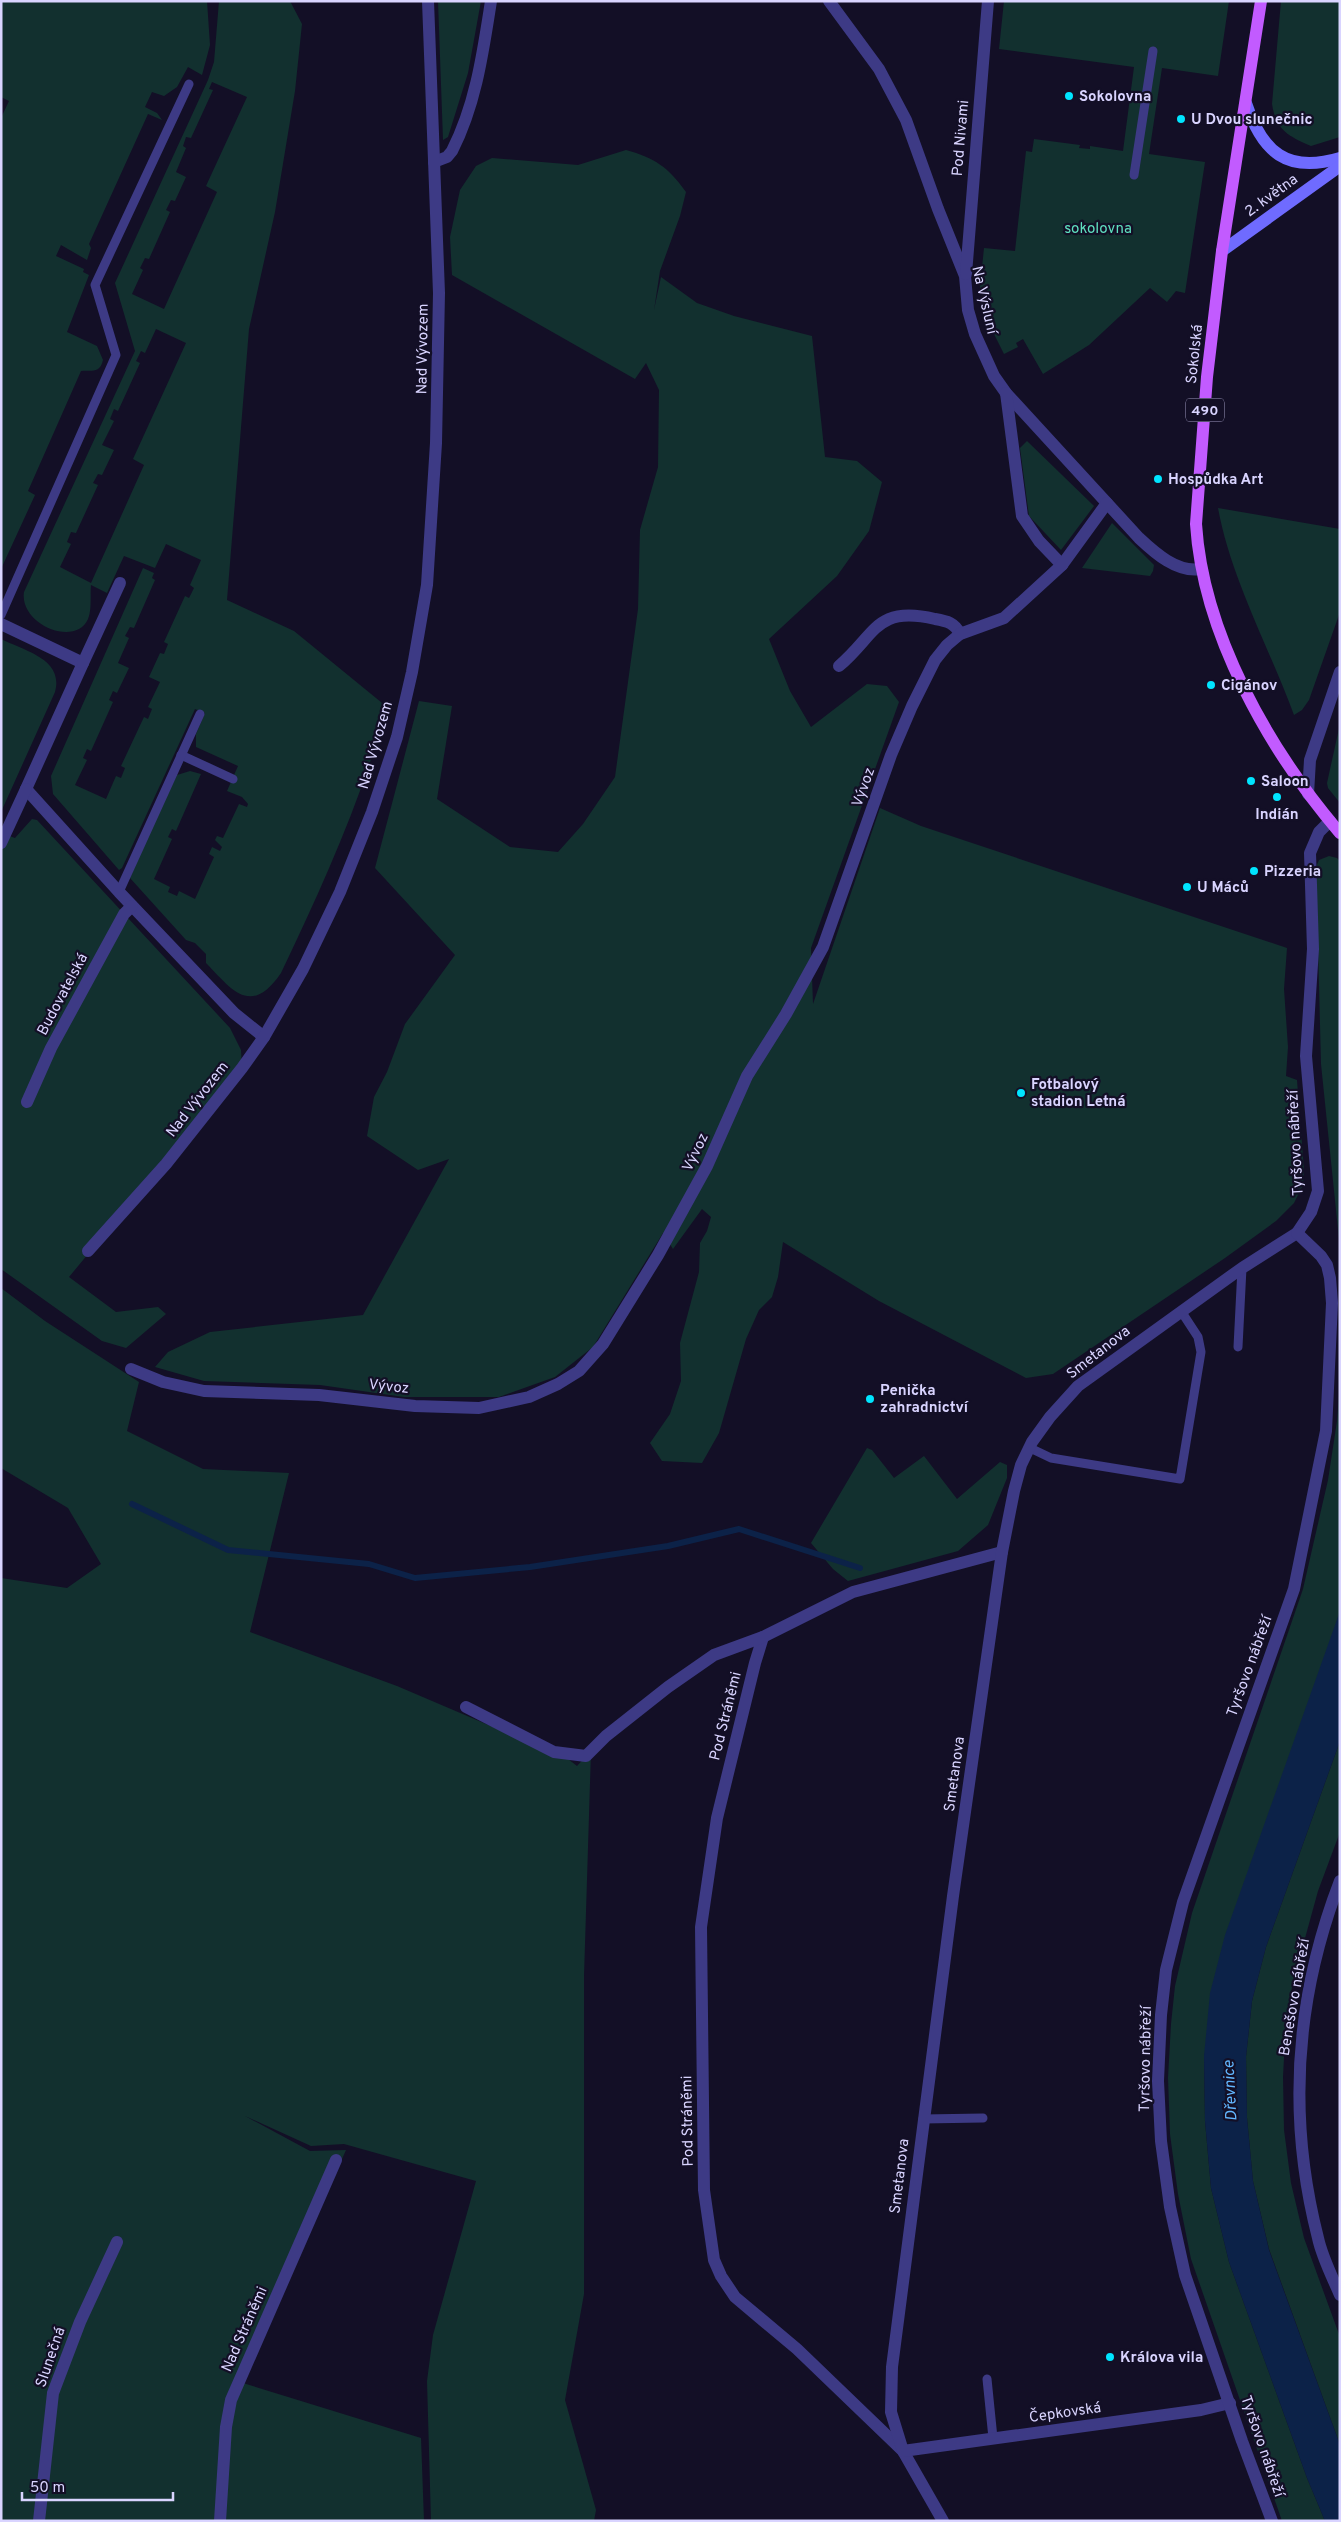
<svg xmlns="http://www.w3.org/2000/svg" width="1341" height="2522" font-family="Overpass,sans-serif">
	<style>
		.green { fill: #12302f; fill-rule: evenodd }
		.water { fill: #0c2248 }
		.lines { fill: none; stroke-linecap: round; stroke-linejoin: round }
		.stream { stroke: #0c2248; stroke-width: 6 }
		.lane { stroke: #3d3a85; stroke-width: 9 }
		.street { stroke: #3d3a85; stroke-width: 12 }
		.secondary { stroke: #6f6bff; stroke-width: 12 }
		.primary { stroke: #c25bff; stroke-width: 12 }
		.poi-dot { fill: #00e5ff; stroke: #130f26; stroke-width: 2 }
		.labels { text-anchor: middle; stroke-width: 4.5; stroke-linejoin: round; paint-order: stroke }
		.shield { fill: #130f26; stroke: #9e99be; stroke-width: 1 }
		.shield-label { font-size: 14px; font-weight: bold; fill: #d9d4ff }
		.poi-label { font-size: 15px; font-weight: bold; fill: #d9d4ff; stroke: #130f26; text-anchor: start }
		.street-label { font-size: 15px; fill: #d9d4ff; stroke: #130f26 }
		.park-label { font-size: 15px; fill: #5fe0c0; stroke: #130f26 }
		.water-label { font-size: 16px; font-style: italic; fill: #62b6ff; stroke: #130f26 }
	</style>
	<rect width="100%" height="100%" fill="#130f26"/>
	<g class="green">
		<path d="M1,1H207L210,45L202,75L188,67L177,87L164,96L152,92L145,107L157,113L162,120L148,114L89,244L91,248L87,260L61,245L56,256L84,269L83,272L89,275L67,332L97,346L103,360C100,374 91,370 81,371L28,491L35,495L1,569V118L9,101L1,97Z"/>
		<path d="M219,1H290L302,24L295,91L275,212L249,329L227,600L294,631L387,707C361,801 323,885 281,973C251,1017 232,990 206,963V954L195,943L186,940L130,878L154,822L177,775L190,771L201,774L176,831L172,829L168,837L172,839L154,879L170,887L168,892L177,896L179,891L195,899L214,857L209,854L212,847L220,851L222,847L215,840L217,836L223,838L239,804L247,807L248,804L242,797L227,791L238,766L196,747V734L205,713L195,709L122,868L119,870L53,794L51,776L143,568L154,573L152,578L155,580L134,628L130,627L125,636L129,638L118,663L129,668L117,693L113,691L109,700L113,702L91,751L87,749L83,758L87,760L75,785L106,799L116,776L121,778L125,768L121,766L144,717L148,719L152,709L148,707L160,682L149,677L160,653L164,654L168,644L164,642L185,596L189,598L194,588L190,585L201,560L166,544L155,568L124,556L107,593L91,585C90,595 92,610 88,619C75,648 19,624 24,592L135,351L115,283L208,80L214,62ZM212,82L247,97L206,186L217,192L164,309L132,294L143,270L140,268L145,258L149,259L170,212L166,210L171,200L175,201L186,177L176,172L186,148L183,146L186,137L191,138L213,90L209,89ZM156,329L186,343L133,459L144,465L91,583L60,567L71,544L67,542L71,532L76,533L98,485L93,483L98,474L102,475L114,450L102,445L114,421L110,419L114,409L118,411L140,363L136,361L141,351L145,353Z"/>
		<path d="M438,1H481L468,73L448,137L443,140Z"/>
		<path d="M1004,1H1229L1218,76L1162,68L1149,154L1205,162L1185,293L1176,291L1167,302L1150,288L1089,345L1043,374L1023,339L1016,343L1018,347L1004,354L986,318L980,287L984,248L1015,251L1026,151L1032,152L1034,139L1080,145L1079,148L1090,149V146L1123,151L1134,67L999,49Z"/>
		<path d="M1281,1H1340V137L1311,146C1288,136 1276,130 1272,104Z"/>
		<path d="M626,150C655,158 668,167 686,192L680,216L660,271L654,310L661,277L697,303L734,316L812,336L825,457L857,461L882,482L869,531L837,576L769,639L790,691L811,727L867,684L887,686L899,702L811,948L813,1004L880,808L921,826L1287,948L1284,989L1288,1047L1286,1076L1297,1080L1304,1170L1303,1185L1294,1203L1276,1221L1225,1258L1053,1374L1026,1378L879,1301L783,1242L778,1277L772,1297L759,1310L746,1339L719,1433L702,1463L662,1461L650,1443L670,1414L681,1381L680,1343L699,1272L700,1243L707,1231L711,1217L702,1209L673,1249L663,1233L593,1347L555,1377L499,1397H404L320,1385L204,1381L155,1367L168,1352L210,1332L363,1315L449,1159L418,1170L367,1136L374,1097L387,1072L405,1024L455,955L375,868L419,701L452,706L437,799L510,847L558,852L583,824L615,777L638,609L640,530L658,467L659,390L646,363L635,379L452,275L450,237L460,190L476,166L492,158L578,165Z"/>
		<path d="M1027,441L1094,506L1061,550L1029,516L1020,448Z"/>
		<path d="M1218,508L1340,529V612L1309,700L1302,710L1294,715C1269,647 1231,579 1218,508Z"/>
		<path d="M1112,523L1154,565L1153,571L1150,576L1082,568Z"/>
		<path d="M1,639C25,651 64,659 55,692L1,812Z"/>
		<path d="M1340,724V803L1328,788L1327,783Z"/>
		<path d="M32,819L37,820L230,1028L241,1050L242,1068L69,1277L116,1312L158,1307L166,1314L126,1348L102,1341L1,1269V833L15,838Z"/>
		<path d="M1329,856L1337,858L1340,861V1249L1321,1064L1316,867L1319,860Z"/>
		<path d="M1,1288L45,1321L139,1382L127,1431L203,1469L289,1473L250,1632L397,1686L568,1759L577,1766L591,1751L584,1976V2294L565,2400L596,2510L594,2521H431L427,2381L433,2335L476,2181L344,2144L311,2146L245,2116L310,2151L346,2150L243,2383L421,2438L424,2521H1V1578L67,1588L101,1564L68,1508L1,1468Z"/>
		<path d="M1340,1381V1611L1204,2056L1205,2121L1211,2188L1229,2262L1307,2478L1325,2521H1282L1191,2259L1178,2194L1170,2134L1168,2078L1171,2024L1175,1986L1192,1913L1303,1589L1328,1480L1337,1421Z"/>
		<path d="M867,1448L872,1450L894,1478L924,1456L957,1499L1000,1462L1007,1465V1478L988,1525L958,1551L848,1581L833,1569L811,1543Z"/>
		<path d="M1340,1741V1832L1318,1891L1293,1982L1286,2020L1283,2077L1284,2130L1291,2183L1304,2238L1340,2337V2445L1269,2249L1253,2181L1247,2118L1246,2057L1252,2001L1266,1947Z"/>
	</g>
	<path class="water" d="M1340,1611V1741L1266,1947L1252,2001L1246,2057L1247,2118L1253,2181L1269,2250L1340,2445V2521H1325L1307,2478L1229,2262L1211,2188L1205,2121L1204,2056L1210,1993L1225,1935Z"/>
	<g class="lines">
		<path class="stream" d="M132,1504L228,1550L369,1564L415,1578L530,1567L668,1546L739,1529L860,1568"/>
		<g class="lane">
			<path d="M1134,175L1153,51"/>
			<path d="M1,615L116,355L95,285L189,84"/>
			<path d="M181,755L233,779"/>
			<path d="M119,892L200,714"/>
			<path d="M1238,1347L1242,1268"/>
			<path d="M1030,1448L1051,1458L1180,1479L1201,1352L1198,1337L1181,1311"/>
			<path d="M923,2119L983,2118"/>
			<path d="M987,2379L993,2438"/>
		</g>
		<g class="street">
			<path d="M829,1L879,69L906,120L938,209L965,276L968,310L975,334L994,376L1006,393L1139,538C1155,553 1177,573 1201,569"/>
			<path d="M434,162L447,157L452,151C476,104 483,52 491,1"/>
			<path d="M966,274L988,1"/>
			<path d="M1006,393L1022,516L1039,541L1062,565"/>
			<path d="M1,624L83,663L26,789L119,892L234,1013L264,1037"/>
			<path d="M83,663L120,583"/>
			<path d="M839,666C876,635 875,605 935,619C947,621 955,623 960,634"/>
			<path d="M1308,794L1310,760L1340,672"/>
			<path d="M1,843L26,789"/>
			<path d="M27,1102L51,1048L124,914L132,906"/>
			<path d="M88,1251L166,1164L242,1068L264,1037L303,969L340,892L372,812L397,737L412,672L427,585L436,443L439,293L428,1"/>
			<path d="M131,1369L163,1382L204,1391L319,1395L415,1406L479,1408L529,1397L558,1384L579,1371L603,1344L658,1255L707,1166L747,1076L786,1014L823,947L891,755L912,706L935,660L947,645L960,634L1004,618L1062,565L1107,503"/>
			<path d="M763,1637L755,1663L717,1818L701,1927L704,2190L714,2260L721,2276L735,2297L797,2349L903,2451L943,2521"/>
			<path d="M466,1707L554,1752L586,1756L606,1736L668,1687L714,1655L763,1637L853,1592L1002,1552"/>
			<path d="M1340,1881C1295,1998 1287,2117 1318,2238C1322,2257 1332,2276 1340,2295"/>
			<path d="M1230,2403L1201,2410L903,2451L891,2412L892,2367L953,1896L1002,1552L1014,1491L1021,1465L1032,1442L1050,1417L1078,1386L1242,1268L1297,1233L1311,1212L1318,1191L1306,1056L1313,949L1310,853L1319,832L1330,821"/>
			<path d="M39,2521L53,2393L80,2322L117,2242"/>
			<path d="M220,2521L226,2427L231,2400L336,2160"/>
			<path d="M1272,2521L1242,2441L1185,2275L1170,2207L1161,2141L1158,2081L1161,2015L1166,1970L1183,1902L1294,1589L1326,1431L1332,1303L1330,1278L1327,1265L1321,1256L1297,1233"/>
		</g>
		<g class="secondary">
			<path d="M1246,103C1262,152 1287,174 1340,158"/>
			<path d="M1222,251L1340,166"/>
		</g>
		<path class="primary" d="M1261,1L1222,251L1207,377L1196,524C1203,634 1269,750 1340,833"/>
	</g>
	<g class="poi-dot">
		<circle cx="1069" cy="96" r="5"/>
		<circle cx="1181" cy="119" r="5"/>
		<circle cx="1158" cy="479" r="5"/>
		<circle cx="1211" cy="685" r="5"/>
		<circle cx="1251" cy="781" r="5"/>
		<circle cx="1277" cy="797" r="5"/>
		<circle cx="1254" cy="871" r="5"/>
		<circle cx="1187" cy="887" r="5"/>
		<circle cx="1021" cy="1093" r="5"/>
		<circle cx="870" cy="1399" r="5"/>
		<circle cx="1110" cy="2357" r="5"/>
	</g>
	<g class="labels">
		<rect class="shield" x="1186" y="398.5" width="38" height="23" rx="4"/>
		<g class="shield-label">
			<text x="1205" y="415">490</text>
		</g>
		<g class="poi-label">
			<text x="1079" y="101">Sokolovna</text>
			<text x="1191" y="124">U Dvou slunečnic</text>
			<text x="1168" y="484">Hospůdka Art</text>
			<text x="1221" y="690">Cigánov</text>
			<text x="1261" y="786">Saloon</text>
			<text x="1277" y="819" text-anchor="middle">Indián</text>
			<text x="1264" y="876">Pizzeria</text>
			<text x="1197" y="892">U Máců</text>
			<text x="1031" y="1089">Fotbalový<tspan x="1031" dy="17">stadion Letná</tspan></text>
			<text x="880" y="1395">Penička<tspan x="880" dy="17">zahradnictví</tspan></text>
			<text x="1120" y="2362">Králova vila</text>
		</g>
		<g class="street-label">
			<text transform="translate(960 138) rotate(-85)" y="5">Pod Nivami</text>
			<text transform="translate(1271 195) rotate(-36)" y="5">2. května</text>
			<text transform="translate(985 300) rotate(77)" y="5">Na Výsluní</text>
			<text transform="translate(422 349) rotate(-89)" y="5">Nad Vývozem</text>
			<text transform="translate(1194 354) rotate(-84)" y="5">Sokolská</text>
			<text transform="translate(375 745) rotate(-74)" y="5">Nad Vývozem</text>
			<text transform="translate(863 787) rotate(-70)" y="5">Vývoz</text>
			<text transform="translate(62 994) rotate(-62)" y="5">Budovatelská</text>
			<text transform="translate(197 1099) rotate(-52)" y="5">Nad Vývozem</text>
			<text transform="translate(1295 1143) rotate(-93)" y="5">Tyršovo nábřeží</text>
			<text transform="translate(695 1152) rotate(-64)" y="5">Vývoz</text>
			<text transform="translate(1098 1352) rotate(-38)" y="5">Smetanova</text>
			<text transform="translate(389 1386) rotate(6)" y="5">Vývoz</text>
			<text transform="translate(1249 1666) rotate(-70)" y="5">Tyršovo nábřeží</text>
			<text transform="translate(725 1716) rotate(-76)" y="5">Pod Stráněmi</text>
			<text transform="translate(954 1774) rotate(-82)" y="5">Smetanova</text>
			<text transform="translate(1294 1997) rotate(-80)" y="5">Benešovo nábřeží</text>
			<text transform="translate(1145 2059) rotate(-89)" y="5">Tyršovo nábřeží</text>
			<text transform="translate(687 2121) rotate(-91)" y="5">Pod Stráněmi</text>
			<text transform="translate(899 2176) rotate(-83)" y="5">Smetanova</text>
			<text transform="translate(244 2329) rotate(-66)" y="5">Nad Stráněmi</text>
			<text transform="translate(50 2357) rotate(-71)" y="5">Slunečná</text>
			<text transform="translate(1065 2412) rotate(-8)" y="5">Čepkovská</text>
			<text transform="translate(1263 2446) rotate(71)" y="5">Tyršovo nábřeží</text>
		</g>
		<g class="park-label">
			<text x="1098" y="233">sokolovna</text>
		</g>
		<g class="water-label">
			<text transform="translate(1229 2091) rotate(-93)" y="6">Dřevnice</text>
		</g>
	</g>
	<rect width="1341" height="2522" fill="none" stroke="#d9d4ff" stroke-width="5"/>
	<path d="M22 2492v8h151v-8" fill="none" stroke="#d9d4ff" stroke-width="2.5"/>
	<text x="30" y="2492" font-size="15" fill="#d9d4ff" stroke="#130f26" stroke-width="4" paint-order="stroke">50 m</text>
</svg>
